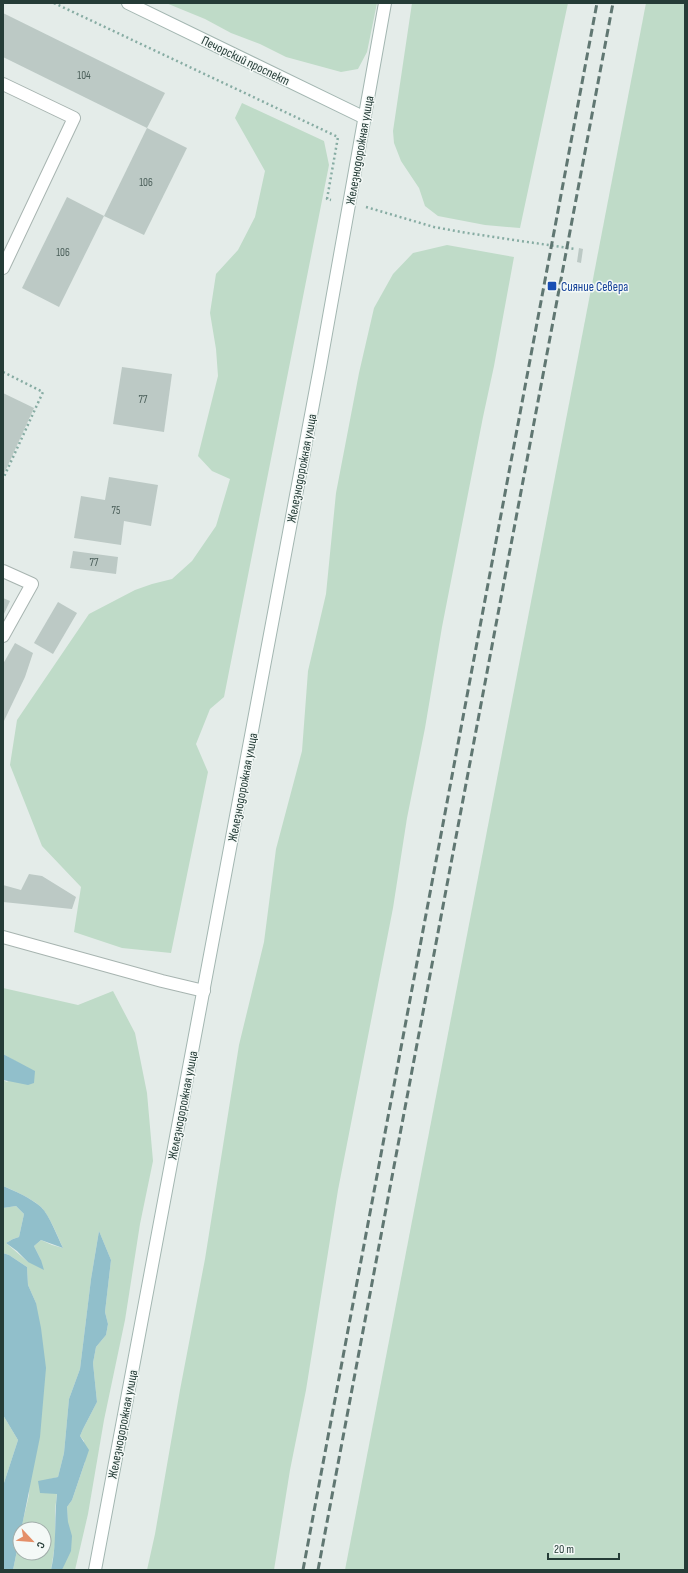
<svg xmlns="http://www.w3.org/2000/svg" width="688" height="1573" font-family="'Sofia Sans Condensed',sans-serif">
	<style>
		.green { fill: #bfdbc8 }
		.water { fill: #91bfcb }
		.building { fill: #bcc9c5 }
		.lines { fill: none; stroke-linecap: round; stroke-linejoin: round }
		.lane-casing { stroke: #a7b4b0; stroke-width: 14 }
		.street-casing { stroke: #a7b4b0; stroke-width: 14 }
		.secondary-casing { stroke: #a3b6b1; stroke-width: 14 }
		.path { stroke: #87aca3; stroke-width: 2.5; stroke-dasharray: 2 3; stroke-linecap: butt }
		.lane { stroke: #fff; stroke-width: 12 }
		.street { stroke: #fff; stroke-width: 12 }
		.secondary { stroke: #fff; stroke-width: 12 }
		.rail { stroke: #607772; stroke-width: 3; stroke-dasharray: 8 4; stroke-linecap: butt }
		.transit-dot { fill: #1a4fb4; stroke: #f4f9f7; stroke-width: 1.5 }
		.labels { text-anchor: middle; stroke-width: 3; stroke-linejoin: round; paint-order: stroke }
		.number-label { font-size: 11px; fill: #4b5f5a }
		.street-label { font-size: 13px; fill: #253c37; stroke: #f4f9f7 }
		.transit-label { font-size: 13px; fill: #164399; stroke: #f4f9f7; text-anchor: start }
	</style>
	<rect width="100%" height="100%" fill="#e4ece9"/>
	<g class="green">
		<path d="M166,3H377L367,52L358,69L341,72L286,57L260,44L231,33L205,19Z"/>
		<path d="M412,3H568L520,228L485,225L438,216L425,206L419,188L401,161L394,143L393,131Z"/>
		<path d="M646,3H685V1570H345Z"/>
		<path d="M242,103L324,141L329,165L224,697L210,709L196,744L208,772L171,953L122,948L74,932L81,887L42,846L10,765L17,720L89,614L135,590L152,584L172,579L192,561L216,526L230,479L212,471L198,456L218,376L216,349L210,313L216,274L238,250L255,217L265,171L235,118Z"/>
		<path d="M447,245L514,257L494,366L483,417L442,627L425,728L407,818L393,908L338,1190L306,1390L290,1470L274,1570H147L155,1534L180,1390L205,1259L239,1045L264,942L276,849L302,751L308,671L326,594L336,493L359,373L374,308L393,274L413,253Z"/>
		<path d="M3,988L78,1005L113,991L135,1033L147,1093L153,1161L140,1224L125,1320L104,1420L88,1514L75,1570H62C70,1550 68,1528 67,1507L72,1500L85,1462L84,1441L80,1436L83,1429L97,1402L93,1363L96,1347L106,1335L108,1324L105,1312L111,1260L99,1231L91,1279L80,1369L69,1399L64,1453L58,1477L50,1479L57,1493L55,1511V1544L51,1570H13L20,1536V1553H44V1529H21L29,1495L36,1303L28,1285L27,1267L9,1255L3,1253V1208L16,1206L24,1214L19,1237L13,1239L6,1243L28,1262L41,1260L34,1246L41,1240L52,1245L63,1248C57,1235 51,1219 42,1208C35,1200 13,1190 3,1186V1080L7,1082L22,1065L3,1054Z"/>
		<path d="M3,1415L18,1440L3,1486Z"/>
	</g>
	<g class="water">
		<path d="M3,1054L35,1071L34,1083L28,1085L3,1080Z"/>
		<path d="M3,1186C15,1191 31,1198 41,1207C50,1216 57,1236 63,1248L41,1240L34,1246L41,1260L44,1270L28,1262L17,1251L6,1243L13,1239L19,1237L24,1214L16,1206L3,1208Z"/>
		<path d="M99,1231L111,1260L105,1312L108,1324L106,1335L96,1347L93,1363L97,1402L83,1429L80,1436L89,1450L72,1500L67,1507L68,1522L72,1536L71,1551L62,1570H51C57,1545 54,1519 57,1494L40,1493L38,1481L58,1477L64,1453L69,1399L80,1369L91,1279Z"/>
		<path d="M3,1253L9,1255L27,1267L28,1285L36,1303L41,1328L46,1368L40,1437L13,1570H3V1486L18,1440L3,1415Z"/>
	</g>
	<g class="building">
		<path d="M3,13L165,93L147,128L3,57Z"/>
		<path d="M147,128L187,148L144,235L104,216Z"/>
		<path d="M67,197L104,216L59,307L22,288Z"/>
		<path d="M579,248L583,249L581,263L577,262Z"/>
		<path d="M122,367L172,374L164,432L113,424Z"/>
		<path d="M3,393L34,408L3,476Z"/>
		<path d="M109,477L158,485L151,526L124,521L121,545L74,538L81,496L105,500Z"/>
		<path d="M73,551L118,557L116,574L70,568Z"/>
		<path d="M3,598L10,601L3,616Z"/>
		<path d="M58,602L77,613L53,654L34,643Z"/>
		<path d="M15,643L33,653L25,677L3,723V664Z"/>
		<path d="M29,874L42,876L76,897L72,909L3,902V885L21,890Z"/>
	</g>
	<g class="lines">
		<defs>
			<g id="lane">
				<path d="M3,84L74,118L3,268"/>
				<path d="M3,571L32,584L3,636"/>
			</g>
			<path id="street" d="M3,937L162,981L204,991"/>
			<g id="secondary">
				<path d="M128,3L365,118"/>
				<path d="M95,1570L320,367L385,3"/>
			</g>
		</defs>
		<use href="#lane" class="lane-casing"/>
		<use href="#street" class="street-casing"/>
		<use href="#secondary" class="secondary-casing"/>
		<g class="path">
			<path d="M54,3L338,137L327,199L331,200"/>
			<path d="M366,207L434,227L467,233L575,249"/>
			<path d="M3,372L43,392L3,479"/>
		</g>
		<use href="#lane" class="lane"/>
		<use href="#street" class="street"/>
		<use href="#secondary" class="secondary"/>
		<g class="rail">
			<path d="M303,1570L597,3"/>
			<path d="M318,1570L613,3"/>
		</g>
	</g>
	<rect class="transit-dot" x="547" y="281" width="10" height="10" rx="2"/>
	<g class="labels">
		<g class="number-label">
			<text x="84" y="79">104</text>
			<text x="146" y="186">106</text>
			<text x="63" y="256">106</text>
			<text x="143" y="403">77</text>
			<text x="116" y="514">75</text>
			<text x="94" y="566">77</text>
		</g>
		<g class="street-label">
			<text transform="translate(246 60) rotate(26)" y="5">Печорский проспект</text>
			<text transform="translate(359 150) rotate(-80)" y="5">Железнодорожная улица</text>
			<text transform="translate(301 468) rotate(-79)" y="5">Железнодорожная улица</text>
			<text transform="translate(242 787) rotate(-79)" y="5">Железнодорожная улица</text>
			<text transform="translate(182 1105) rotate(-79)" y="5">Железнодорожная улица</text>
			<text transform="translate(122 1424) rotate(-79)" y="5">Железнодорожная улица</text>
		</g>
		<g class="transit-label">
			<text x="561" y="291">Сияние Севера</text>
		</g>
	</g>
	<rect width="688" height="1573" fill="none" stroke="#253c37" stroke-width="8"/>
	<g transform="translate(32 1541) rotate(116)"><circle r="19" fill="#f4f9f7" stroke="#a1adaa"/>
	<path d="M0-3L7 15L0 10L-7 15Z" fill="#e48f69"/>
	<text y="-6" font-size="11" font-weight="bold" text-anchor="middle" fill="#253c37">С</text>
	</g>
	<path d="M548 1553v6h71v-6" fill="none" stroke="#253c37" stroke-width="2"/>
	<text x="554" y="1553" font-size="12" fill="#253c37" stroke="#f4f9f7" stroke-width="3" paint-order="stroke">20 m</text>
</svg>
